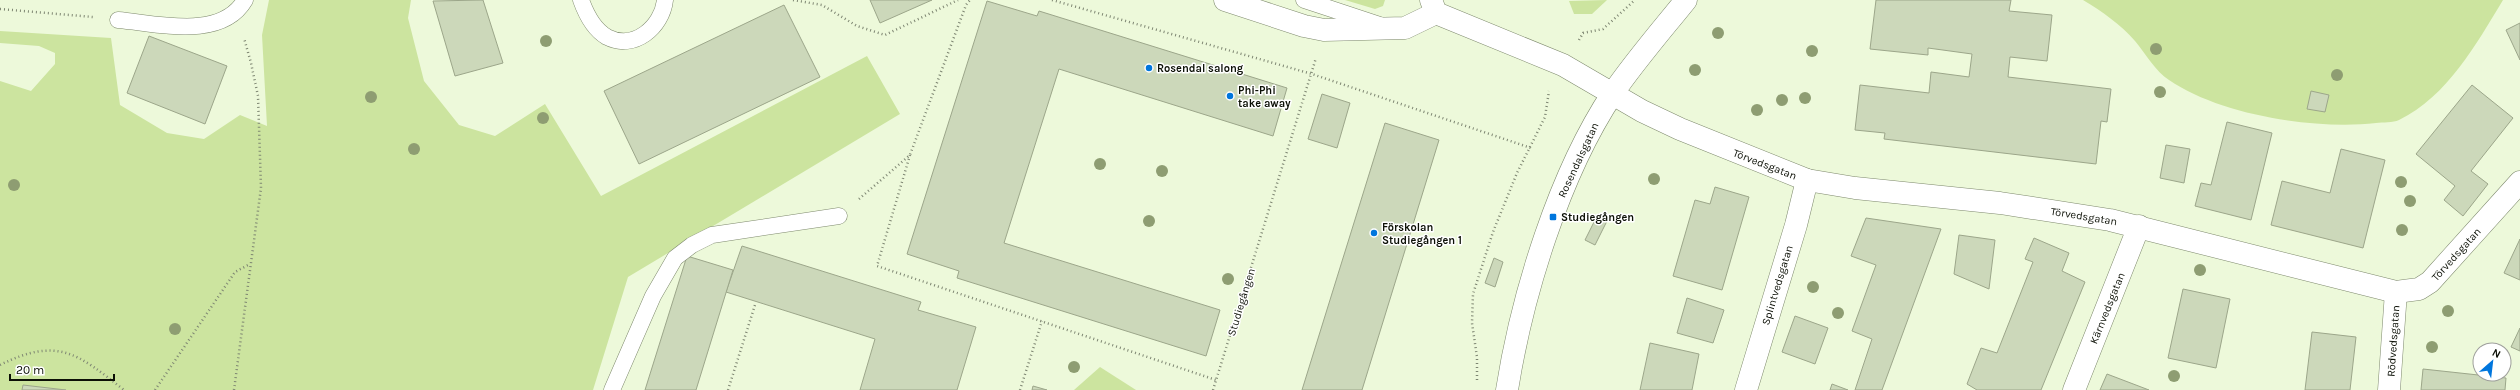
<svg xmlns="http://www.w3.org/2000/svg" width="2520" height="390" font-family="Karla,sans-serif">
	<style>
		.green { fill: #cce49f }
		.building { fill: #ccd8ba; stroke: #9ca68a }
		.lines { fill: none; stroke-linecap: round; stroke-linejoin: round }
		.service-casing { stroke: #7e896d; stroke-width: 17 }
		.minor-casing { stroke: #7e896d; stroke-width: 23 }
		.tertiary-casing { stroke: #7e896d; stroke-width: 23 }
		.path { stroke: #7e8672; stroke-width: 2.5; stroke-dasharray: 1 3; stroke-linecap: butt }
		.service { stroke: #fff; stroke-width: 16 }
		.minor { stroke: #fff; stroke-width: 22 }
		.tertiary { stroke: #fff; stroke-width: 22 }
		.tree { fill: #8e9d72 }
		.poi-dot { fill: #0076dd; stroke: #fff; stroke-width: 1.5 }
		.labels { text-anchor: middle; stroke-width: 3; stroke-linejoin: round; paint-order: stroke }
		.poi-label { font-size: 11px; font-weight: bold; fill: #0c1006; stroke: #fff; text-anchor: start }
		.street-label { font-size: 11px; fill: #0c1006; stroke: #fff }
	</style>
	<rect width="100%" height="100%" fill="#edf9da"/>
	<g class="green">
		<path d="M269,0H411L408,18L424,81L459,125L495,136L545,104L601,196L867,56L900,114L628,277L593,390H0V81L31,91L55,64V53L39,46L0,43V31L111,38L120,105L167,133L204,139L240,115L267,126L262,35Z"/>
		<path d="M1345,0H1385L1383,6L1375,9Z"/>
		<path d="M1607,0L1592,14H1574L1569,1Z"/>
		<path d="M2083,0H2503C2477,43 2447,97 2399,120C2393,123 2383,122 2376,123C2315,130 2220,115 2169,80C2156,72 2145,53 2135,41C2120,24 2103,12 2083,0Z"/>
		<path d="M1100,367L1136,390H1074Z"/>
	</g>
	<g class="building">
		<path d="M483,0L503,63L455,76L433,1Z"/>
		<path d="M870,0H932L880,23Z"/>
		<path d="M1876,0H2011L2009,11L2052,15L2047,61L2010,57L2008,77L2111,89L2107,122L2101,121L2096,164L1884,139L1885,133L1855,130L1860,85L1929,93L1931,72L1969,77L1972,54L1928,48V55L1870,49Z"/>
		<path d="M987,1L1037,16L1039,11L1287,88L1273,136L1059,69L1004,243L1220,310L1206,356L957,278L959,271L907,254Z"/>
		<path d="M784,5L820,77L639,164L604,91Z"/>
		<path d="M2520,23V60L2506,30Z"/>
		<path d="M149,36L227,66L205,124L127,93Z"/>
		<path d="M2472,85L2513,118L2471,171L2488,184L2463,216L2444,200L2455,186L2416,154Z"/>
		<path d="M2311,91L2329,95L2325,112L2307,109Z"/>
		<path d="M1322,94L1350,103L1337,148L1308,139Z"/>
		<path d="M2227,122L2272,133L2251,220L2195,206L2201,183L2211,185Z"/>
		<path d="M1385,123L1439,140L1362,390H1302Z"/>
		<path d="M2166,145L2190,149L2184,183L2160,178Z"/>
		<path d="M2341,149L2385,160L2363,248L2271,225L2282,181L2330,193Z"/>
		<path d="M1715,187L1749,197L1722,290L1673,276L1695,200L1710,204Z"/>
		<path d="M1598,214L1608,219L1595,245L1585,240Z"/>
		<path d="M1866,218L1941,229L1882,390H1855L1872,339L1852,331L1876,265L1851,256Z"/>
		<path d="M1959,235L1995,240L1989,289L1954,274Z"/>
		<path d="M2034,238L2069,253L2062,271L2085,282L2041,390H1977L1967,384L1981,348L1997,353L2033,262L2025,259Z"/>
		<path d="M2520,239V280L2504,273Z"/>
		<path d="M742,246L921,302L918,310L976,327L957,390H860L875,339L726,292Z"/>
		<path d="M687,256L733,270L696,390H645Z"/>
		<path d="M1494,258L1503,262L1495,287L1485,283Z"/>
		<path d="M2183,289L2230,299L2216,368L2168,358Z"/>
		<path d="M1687,298L1724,310L1713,343L1677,333Z"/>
		<path d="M1795,316L1828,328L1815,364L1782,352Z"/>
		<path d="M2520,328V351L2511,347Z"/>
		<path d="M2312,332L2356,337L2350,390H2305Z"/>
		<path d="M1650,343L1699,354L1692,390H1640Z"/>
		<path d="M2423,369L2506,378L2505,390H2421Z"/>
		<path d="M2107,374L2149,390H2100Z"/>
		<path d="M1832,384L1848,390H1830Z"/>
		<path d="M23,385L66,390H22Z"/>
		<path d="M1033,386L1047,390H1032Z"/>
	</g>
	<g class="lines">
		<defs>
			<g id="service">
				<path d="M581,0C586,14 593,29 607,37C634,51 662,27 665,0"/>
				<path d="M1304,0L1380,25"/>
				<path d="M118,20C156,23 221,41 245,0"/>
				<path d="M612,390L653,296L675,258L692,245L712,235L839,216"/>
			</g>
			<g id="minor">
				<path d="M1225,0L1304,26L1324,30L1405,28L1436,13"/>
				<path d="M1431,0L1436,13L1563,65L1642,111L1680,129L1807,180L1855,188L2000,203L2110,220L2396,292L2419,289L2430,282L2520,182"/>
				<path d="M1746,390L1796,225L1807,180"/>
				<path d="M2074,390L2139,226"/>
				<path d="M2389,390L2396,292"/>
			</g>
			<path id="tertiary" d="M1507,390C1522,295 1559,174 1613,93C1635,61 1661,31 1686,0"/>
		</defs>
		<use href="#service" class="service-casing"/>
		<use href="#minor" class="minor-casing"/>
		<use href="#tertiary" class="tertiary-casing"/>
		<g class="path">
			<path d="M793,0L822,5L857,26L885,35L958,0"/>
			<path d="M1052,0L1312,74L1531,148"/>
			<path d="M0,9L93,17"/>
			<path d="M1579,40L1583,33L1603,29L1635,0"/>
			<path d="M910,155L877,266L1216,380"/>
			<path d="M859,199L910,155L966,5L970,0"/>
			<path d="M0,365C58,336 78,354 124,390"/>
			<path d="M1477,380V357L1472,323L1473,294L1493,232L1517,173L1545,117L1549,91"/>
			<path d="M155,390L235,272L250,264"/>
			<path d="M234,390L261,188L258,96L251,63L244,38"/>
			<path d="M728,390L755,305"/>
			<path d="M1020,390L1042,321"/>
			<path d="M1213,390L1316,58"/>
		</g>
		<use href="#service" class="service"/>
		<use href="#minor" class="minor"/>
		<use href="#tertiary" class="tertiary"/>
	</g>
	<g class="tree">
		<circle cx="1718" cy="33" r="6"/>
		<circle cx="546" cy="41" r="6"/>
		<circle cx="2156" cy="49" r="6"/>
		<circle cx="1812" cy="51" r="6"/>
		<circle cx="1695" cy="70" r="6"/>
		<circle cx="2337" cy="75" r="6"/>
		<circle cx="2160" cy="92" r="6"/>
		<circle cx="371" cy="97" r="6"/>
		<circle cx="1805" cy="98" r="6"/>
		<circle cx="1782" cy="100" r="6"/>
		<circle cx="1757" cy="110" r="6"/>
		<circle cx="543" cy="118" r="6"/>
		<circle cx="414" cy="149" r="6"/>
		<circle cx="1100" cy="164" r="6"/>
		<circle cx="1162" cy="171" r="6"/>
		<circle cx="1654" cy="179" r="6"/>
		<circle cx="2401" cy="182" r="6"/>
		<circle cx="14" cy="185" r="6"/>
		<circle cx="2410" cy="201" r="6"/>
		<circle cx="1149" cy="221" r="6"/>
		<circle cx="2402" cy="230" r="6"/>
		<circle cx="2200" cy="270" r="6"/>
		<circle cx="1228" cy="279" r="6"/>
		<circle cx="1813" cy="287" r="6"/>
		<circle cx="2448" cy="311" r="6"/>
		<circle cx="1838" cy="313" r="6"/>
		<circle cx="175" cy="329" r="6"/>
		<circle cx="2432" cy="347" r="6"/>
		<circle cx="1074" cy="367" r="6"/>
		<circle cx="2174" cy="376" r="6"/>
	</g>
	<g class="poi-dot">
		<circle cx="1149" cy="68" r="4"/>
		<circle cx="1230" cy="96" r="4"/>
		<rect x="1549" y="213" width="8" height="8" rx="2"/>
		<circle cx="1374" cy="233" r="4"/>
	</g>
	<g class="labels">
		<g class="poi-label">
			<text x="1157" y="72">Rosendal salong</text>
			<text x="1238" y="94">Phi-Phi<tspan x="1238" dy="13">take away</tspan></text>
			<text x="1561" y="221">Studiegången</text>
			<text x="1382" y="231">Förskolan<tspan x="1382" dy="13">Studiegången 1</tspan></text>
		</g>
		<g class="street-label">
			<text transform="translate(1578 160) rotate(-65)" y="4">Rosendalsgatan</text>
			<text transform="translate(1765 164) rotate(21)" y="4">Törvedsgatan</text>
			<text transform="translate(2084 216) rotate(9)" y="4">Törvedsgatan</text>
			<text transform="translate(2456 254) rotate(-48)" y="4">Törvedsgatan</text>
			<text transform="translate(1777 285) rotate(-73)" y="4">Splintvedsgatan</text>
			<text transform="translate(1241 302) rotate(-73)" y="4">Studiegången</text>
			<text transform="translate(2107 308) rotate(-68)" y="4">Kärnvedsgatan</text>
			<text transform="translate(2393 341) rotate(-86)" y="4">Rödvedsgatan</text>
		</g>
	</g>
	<g transform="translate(2492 362) rotate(28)"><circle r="19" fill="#ffffff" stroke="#9e9f9b"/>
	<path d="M0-3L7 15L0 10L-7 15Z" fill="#0076dd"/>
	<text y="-6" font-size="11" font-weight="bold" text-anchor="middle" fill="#0c1006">N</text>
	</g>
	<path d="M10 374v6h104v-6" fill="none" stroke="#0c1006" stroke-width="2"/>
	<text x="16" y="374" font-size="12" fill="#0c1006" stroke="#ffffff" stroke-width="3" paint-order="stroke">20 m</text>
</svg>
